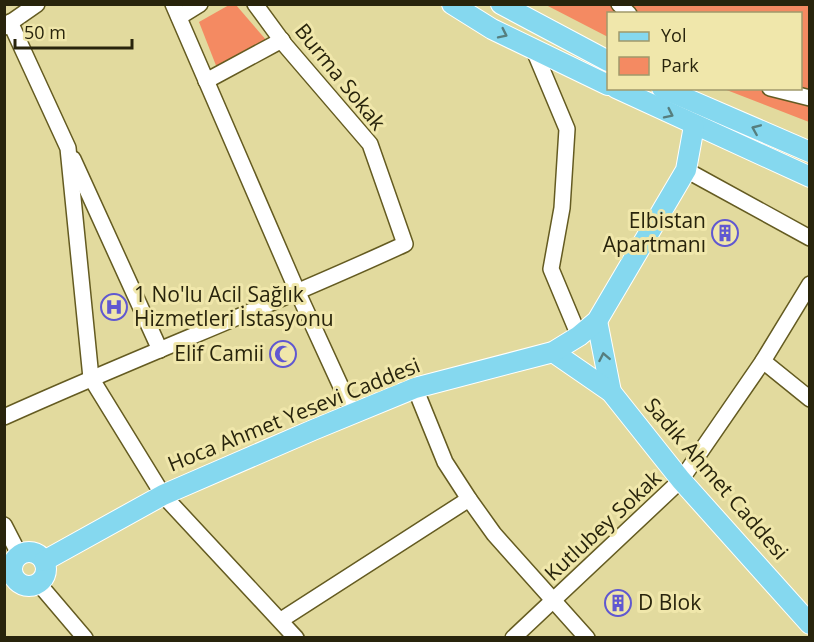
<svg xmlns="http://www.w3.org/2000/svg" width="814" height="642" font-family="'Open Sans',sans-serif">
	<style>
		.green { fill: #f48a62 }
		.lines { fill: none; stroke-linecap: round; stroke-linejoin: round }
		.minor-casing { stroke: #645b21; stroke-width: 18 }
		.major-casing { stroke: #fff; stroke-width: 22 }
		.minor { stroke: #fff; stroke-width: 15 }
		.major { stroke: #85d8ef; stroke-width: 20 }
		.oneway { stroke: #567e7e }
		.labels { text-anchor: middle; stroke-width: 6; stroke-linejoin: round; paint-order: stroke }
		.street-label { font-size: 21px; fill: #28240c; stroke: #f0e7ab }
		.poi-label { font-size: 21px; fill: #28240c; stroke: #f0e7ab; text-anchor: end }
	</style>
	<rect width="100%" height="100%" fill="#e2da9e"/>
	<g class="green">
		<path d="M229,5H236L267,41L217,68L199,22Z"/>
		<path d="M546,5H809V122L724,89L800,88V14H608V37Z"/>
	</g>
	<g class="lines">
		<defs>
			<g id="minor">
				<path d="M173,4L298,293L353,413"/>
				<path d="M619,4L629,14"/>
				<path d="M179,17L200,4"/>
				<path d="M10,22L68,148L91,378L163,495L296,638"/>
				<path d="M4,27L37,4"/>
				<path d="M533,48L567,129L562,208L551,269L579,336"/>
				<path d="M206,81L282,40"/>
				<path d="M770,88L810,98"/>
				<path d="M73,159L160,350"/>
				<path d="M686,170L810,238"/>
				<path d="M763,361L810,399"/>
				<path d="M415,388L445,462L469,499L494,534L587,638"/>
				<path d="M4,417C137,357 273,305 405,244L370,144L285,45L255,4"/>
				<path d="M4,525L19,554"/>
				<path d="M39,584L85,638"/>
				<path d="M281,620L469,499"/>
				<path d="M513,638L681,480L763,361L810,284"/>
			</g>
			<g id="major">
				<path d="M452,4L492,29L608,85"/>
				<path d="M501,4L608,61"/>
				<path d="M616,88L810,177"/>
				<path d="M662,88L810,152"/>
				<path d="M597,321L611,392"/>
				<path d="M553,352L611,392L681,480L810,624"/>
				<circle cx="29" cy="569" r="17"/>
				<path d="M44,561L163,495L313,430L415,388L553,352L579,336L597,321L686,170L694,126"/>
			</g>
		</defs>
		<use href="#minor" class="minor-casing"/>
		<use href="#major" class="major-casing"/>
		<use href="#minor" class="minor"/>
		<use href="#major" class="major"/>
	</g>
	<defs><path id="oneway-chevron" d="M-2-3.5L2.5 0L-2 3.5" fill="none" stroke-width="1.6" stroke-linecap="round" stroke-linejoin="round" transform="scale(1.5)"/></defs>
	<g class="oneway">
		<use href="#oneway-chevron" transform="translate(503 34) rotate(26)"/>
		<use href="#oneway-chevron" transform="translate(669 114) rotate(26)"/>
		<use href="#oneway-chevron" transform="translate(756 129) rotate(-157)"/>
		<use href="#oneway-chevron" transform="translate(604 357) rotate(-101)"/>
	</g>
	<defs>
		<symbol id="building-ring" viewBox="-11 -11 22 22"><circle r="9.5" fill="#f0e7ab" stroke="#6058d1" stroke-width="1.5"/><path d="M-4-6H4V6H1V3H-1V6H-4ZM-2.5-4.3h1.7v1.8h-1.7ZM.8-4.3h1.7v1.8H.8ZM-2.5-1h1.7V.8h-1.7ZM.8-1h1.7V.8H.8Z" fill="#6058d1"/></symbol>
		<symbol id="hospital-ring" viewBox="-11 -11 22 22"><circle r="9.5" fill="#f0e7ab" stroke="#6058d1" stroke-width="1.5"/><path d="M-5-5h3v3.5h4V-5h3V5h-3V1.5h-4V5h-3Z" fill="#6058d1"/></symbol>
		<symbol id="mosque-ring" viewBox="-11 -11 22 22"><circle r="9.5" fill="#f0e7ab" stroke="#6058d1" stroke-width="1.5"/><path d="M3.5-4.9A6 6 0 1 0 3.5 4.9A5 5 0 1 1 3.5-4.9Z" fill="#6058d1"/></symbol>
	</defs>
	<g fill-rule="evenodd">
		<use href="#building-ring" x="710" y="218" width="30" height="30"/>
		<use href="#hospital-ring" x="99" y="292" width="30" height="30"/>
		<use href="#mosque-ring" x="268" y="339" width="30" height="30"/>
		<use href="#building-ring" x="603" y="588" width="30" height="30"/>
	</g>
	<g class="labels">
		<g class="street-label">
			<text transform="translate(340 77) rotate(51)" y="7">Burma Sokak</text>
			<text transform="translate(294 415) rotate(-22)" y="7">Hoca Ahmet Yesevi Caddesi</text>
			<text transform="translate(716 479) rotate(49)" y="7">Sadık Ahmet Caddesi</text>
			<text transform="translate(603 526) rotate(-43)" y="7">Kutlubey Sokak</text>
		</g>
		<g class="poi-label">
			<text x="706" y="228">Elbistan<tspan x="706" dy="24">Apartmanı</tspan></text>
			<text x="134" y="302" text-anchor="start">1 No'lu Acil Sağlık<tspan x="134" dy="24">Hizmetleri İstasyonu</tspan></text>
			<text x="264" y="361">Elif Camii</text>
			<text x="638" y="610" text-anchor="start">D Blok</text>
		</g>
	</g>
	<rect width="814" height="642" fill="none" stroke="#28240c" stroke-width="12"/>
	<rect x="607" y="12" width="195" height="78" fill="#f0e7ab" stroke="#a0996b" stroke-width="1.5"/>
	<rect x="619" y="32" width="30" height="9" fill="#85d8ef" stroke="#a0996b" stroke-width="1.5"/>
	<text x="661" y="42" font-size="18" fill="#28240c">Yol</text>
	<rect x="619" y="57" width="30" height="18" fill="#f48a62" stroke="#a0996b" stroke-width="1.5"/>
	<text x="661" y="72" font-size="18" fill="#28240c">Park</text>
	<path d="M15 39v9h117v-9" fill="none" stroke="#28240c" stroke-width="3"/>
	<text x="24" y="39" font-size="18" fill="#28240c" stroke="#f0e7ab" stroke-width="4.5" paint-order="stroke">50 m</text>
</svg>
